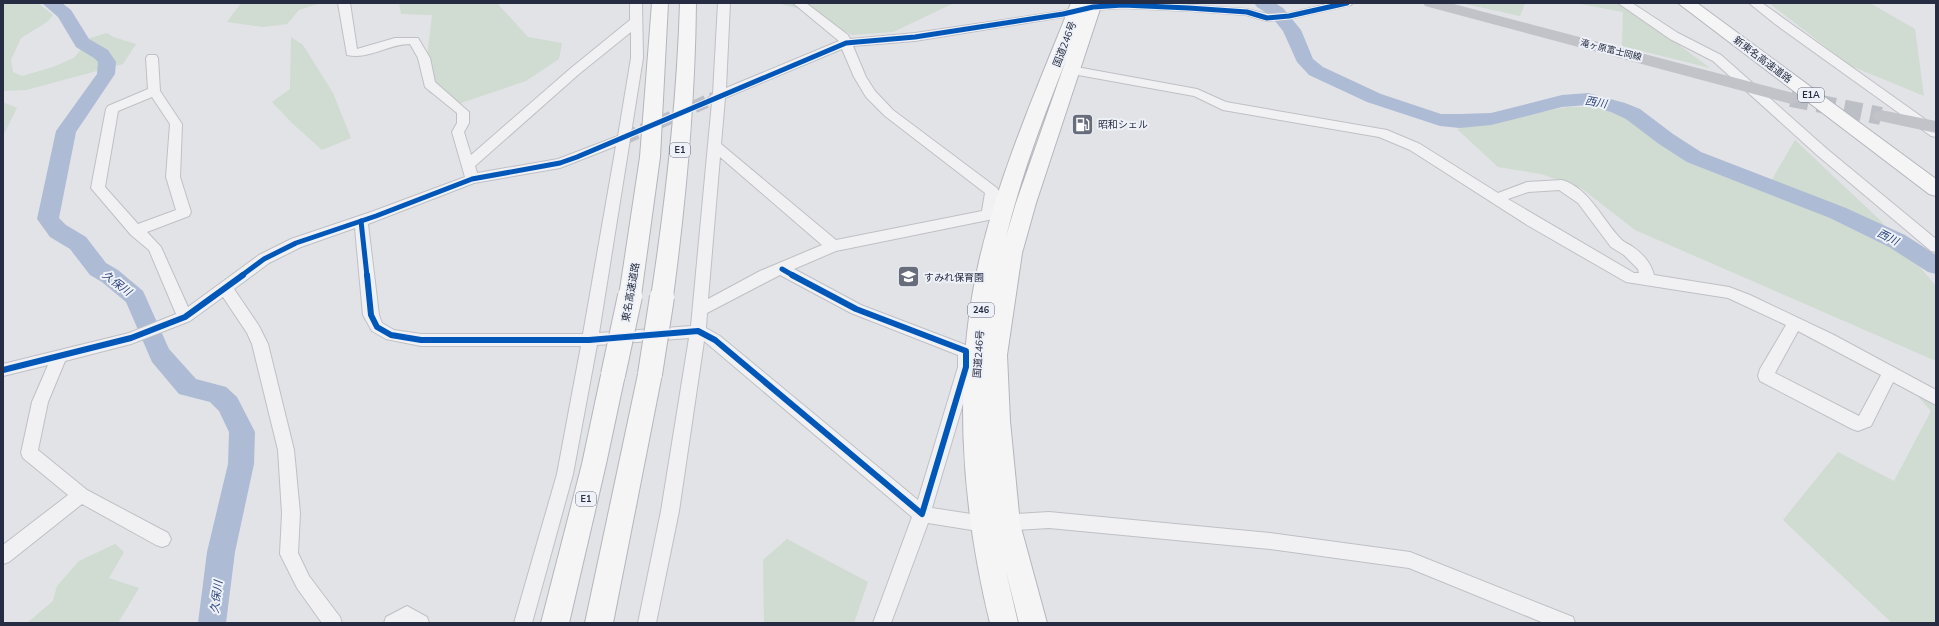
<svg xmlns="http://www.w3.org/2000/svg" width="1939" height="626" font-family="Mulish,'Noto Sans JP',sans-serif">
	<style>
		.green { fill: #d0dbd1 }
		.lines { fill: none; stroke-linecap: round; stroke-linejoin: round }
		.river { fill: #adbbd5; fill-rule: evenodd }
		.minor-tunnel { stroke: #bcbfc6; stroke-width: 13; stroke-dasharray: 13 6; stroke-linecap: butt }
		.secondary-tunnel { stroke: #bcbfc6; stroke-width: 18; stroke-dasharray: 18 9; stroke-linecap: butt }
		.minor-casing { stroke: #bfc0c5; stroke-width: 2 }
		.trunk-casing { stroke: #b4b6bc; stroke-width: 2 }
		.motorway-casing { stroke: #b4b6bc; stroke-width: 2 }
		.minor { fill: #f1f1f3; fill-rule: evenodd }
		.secondary { fill: #c2c3c9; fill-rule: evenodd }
		.trunk { fill: #f5f5f6; fill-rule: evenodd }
		.motorway { fill: #f5f5f6; fill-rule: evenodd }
		.motorway-bridge-casing { stroke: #b4b6bc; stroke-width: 26; stroke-linecap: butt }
		.motorway-bridge { stroke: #f5f5f6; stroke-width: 24 }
		.cycleway-far1-casing { stroke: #eef1f7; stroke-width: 7 }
		.cycleway-casing { stroke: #eef1f7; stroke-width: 9 }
		.cycleway-far1 { stroke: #0057b8; stroke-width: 5 }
		.cycleway { stroke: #0057b8; stroke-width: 6 }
		.labels { text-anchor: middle; stroke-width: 4; stroke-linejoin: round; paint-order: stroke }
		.far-street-label { font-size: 9px; fill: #262d42; stroke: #eef1f7 }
		.shield { fill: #eef1f7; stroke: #626878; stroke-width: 1 }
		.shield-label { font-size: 9px; font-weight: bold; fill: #262d42 }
		.street-label { font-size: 10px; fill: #262d42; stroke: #eef1f7 }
		.poi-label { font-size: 10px; fill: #262d42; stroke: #eef1f7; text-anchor: start }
		.water-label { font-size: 11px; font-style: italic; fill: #2c457a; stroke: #eef1f7 }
	</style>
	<rect width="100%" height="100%" fill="#e2e3e7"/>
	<g class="green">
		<path d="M3,3H38L53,15L47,22L21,38L11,60L13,72L22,76L53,67L69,60L74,58L90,38L107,33L113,37L136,44L123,64L26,90L4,91Z"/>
		<path d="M241,3H321L299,10L287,24L263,27L227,22Z"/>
		<path d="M399,3H497L528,37L562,43L559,59L526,81L461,103L429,93L426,67L432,15L401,14Z"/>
		<path d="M777,3H954L893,32L852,35L800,9Z"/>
		<path d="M1461,3H1525L1520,16Z"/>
		<path d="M1575,3H1619L1647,21L1710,68L1622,46L1623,12Z"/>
		<path d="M1769,3H1870L1915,29L1924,96L1851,66Z"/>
		<path d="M291,37L303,45L333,93L351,138L322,150L292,123L272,102L290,89Z"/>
		<path d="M3,102L17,108L3,136Z"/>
		<path d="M1567,107H1618L1694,157L1771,181L1795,140L1880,220L1936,286V361L1635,230L1581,188L1541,174L1498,167L1457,129Z"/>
		<path d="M1906,383L1936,397V623H1892L1783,520L1838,452L1894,481L1931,411Z"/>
		<path d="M787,539L868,582L854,623H764L763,560Z"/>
		<path d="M115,544L124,552L109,578L139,588L118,623H27L53,601L57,586L79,561Z"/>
	</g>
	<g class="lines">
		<g class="river">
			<path d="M42,3H62L71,10L89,39L108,50L116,62L115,74L76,132L59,218L66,225L86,237L106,263L118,270L143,291L169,349L196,379L226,387L237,397L255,432L254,464L235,552L226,623H198L207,552L228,464L229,432L219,411L210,402L179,394L152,362L126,302L102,282L90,275L70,249L50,237L37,219L56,131L97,74L98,62L94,58L76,47L58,17Z"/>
			<path d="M1254,3H1275L1283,8L1301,30L1313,59L1323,67L1381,94L1441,114H1460L1491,113L1562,95L1588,93L1625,103L1640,109L1673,134L1701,152L1846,208L1905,235L1936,255V274L1928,272L1889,247L1830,218L1687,162L1659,144L1626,119L1611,112L1588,105L1562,107L1491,125L1460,128L1440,126L1367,102L1309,75L1297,62L1283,31L1271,16L1257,7Z"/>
		</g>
		<path class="minor-tunnel" d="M625,138L714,98"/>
		<path class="secondary-tunnel" d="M1791,98L1881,116"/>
		<defs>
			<g id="minor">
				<path d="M338,3H350L357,49L395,38H418L430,58L435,82L469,112V123L464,132L471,155L571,68L630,20V3H642L643,58L599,333L691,326L712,102L708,98L713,94L718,3H730L726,88L839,41L793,3H806L848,35L850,39L915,33L1063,11L1093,4L1189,5L1247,9L1268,14L1289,13L1332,3H1353L1351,5L1289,19L1267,21L1246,15L1189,11L1123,8L1093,10L1063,17L915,41L853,46L866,77L875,91L893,110L997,188L999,191L996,208L1003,207L1008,208L1010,212L1008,216L1003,217L836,251L794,269L861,305L971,347L974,351V367L932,508L984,516L1049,512L1270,533L1410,552L1573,617L1575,623H1544L1409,568L1270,549L1049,528L984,532L928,523L891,623H873L912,517L704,341L679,511L656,623H638L661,511L689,338L597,345L573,474L532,623H514L557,474L581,346H421L386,339L372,331L363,315L355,228L301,247L269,263L234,289L259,326L268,344L294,450L300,513L298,553L309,576L340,617L342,623H322L297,588L280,554L282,513L278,450L252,344L247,333L223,297L190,321L131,344L65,361L48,402L38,450L87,490L168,533L171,539L168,545L162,547L156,545L82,504L9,562L3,564V545L68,495L23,458L21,453L32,402L48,365L3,376V364L129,333L176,314L149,250L131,235L91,188L106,109L108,106L148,89L146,58L148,55H156L158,58L160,91L182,124L180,177L191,212L189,216L147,232L161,247L188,307L259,255L291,239L371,212L465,177L452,132L457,123V113L425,87L418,58L410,44C388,44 369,60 347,55ZM631,32V58L618,136L558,159L477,173L475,166L579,74ZM842,49L854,77L866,97L885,116L985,193L982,211L836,240L721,144L725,98ZM152,97L170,124L166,177L176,210L138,224L105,187L118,111ZM616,146L583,334H421L394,330L382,323L379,315L368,224L474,183L560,168ZM720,157L822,245L760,271L708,299ZM780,275L851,313L958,355V367L918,500L720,336L706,328L707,313Z"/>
				<path d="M1618,3H1632L1678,33L1721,55L1827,149L1936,239V252L1931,251L1817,155L1713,61L1670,39Z"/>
				<path d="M1749,3H1762L1936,127V137L1931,136L1775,24Z"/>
				<path d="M1071,66L1197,89L1226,102L1387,130L1420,144L1498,193L1527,182L1562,180C1589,188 1602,219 1620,238C1623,242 1629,244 1633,247C1643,254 1651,263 1654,275L1729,287L1750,295L1834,335L1936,390V405L1893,382L1871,426L1858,431L1852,429L1760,381L1758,376L1760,369L1786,325L1728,298L1626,282L1527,225L1410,150L1379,137L1223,110L1194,96L1067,73L1065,70ZM1559,190L1578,203L1611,247L1624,255L1638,269L1639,273H1634L1508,199L1528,192ZM1798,331L1881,375L1859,416L1775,373Z"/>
				<path d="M407,606L427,617L429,623H384L386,617Z"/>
			</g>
			<path id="trunk" d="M1071,3H1102L1036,203L1022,253L1007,355L1010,421L1020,524L1047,623H1019L1006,571L1018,623H990C961,505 952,376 980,257C1001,169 1038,86 1071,3ZM1066,60L1016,203L1006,237C1021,176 1043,118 1066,60Z"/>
			<g id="motorway">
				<path d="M652,3H668L660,157L641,296L638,302L630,304L622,302L619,296L640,157Z"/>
				<path d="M680,3H696C695,102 686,199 673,297L670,303L662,305L654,303L651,297C666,199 677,102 680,3Z"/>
				<path d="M1678,3H1697L1936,179V196L1929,194Z"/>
				<path d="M650,365L658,367L662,374L613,623H585L638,374L642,367Z"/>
				<path d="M613,366L621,368L625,375L606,464L569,623H541L582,464L601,375L605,368Z"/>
			</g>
		</defs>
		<use href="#minor" class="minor-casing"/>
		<use href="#trunk" class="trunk-casing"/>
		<use href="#motorway" class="motorway-casing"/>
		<use href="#minor" class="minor"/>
		<g class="secondary">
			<path d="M1423,3H1450L1797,94L1800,98L1797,102L1791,104L1425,6Z"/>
			<path d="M1881,110L1936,121V133L1875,120L1872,116L1875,112Z"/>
		</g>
		<use href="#trunk" class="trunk"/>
		<use href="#motorway" class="motorway"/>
		<defs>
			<g id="motorway-bridge">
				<path d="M650,374L662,297"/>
				<path d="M613,375L630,296"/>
			</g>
		</defs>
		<use href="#motorway-bridge" class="motorway-bridge-casing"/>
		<use href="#motorway-bridge" class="motorway-bridge"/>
		<defs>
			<g id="cycleway-far1">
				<path d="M361,221L367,276"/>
				<path d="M782,269L794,276"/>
				<path d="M241,276L264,259L296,243L376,216L472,179L560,163L577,157L846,43L915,37L1063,14L1093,7L1123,5L1189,8L1247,12L1267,18L1289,16L1347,3"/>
			</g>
			<g id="cycleway">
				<path d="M367,275L371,315L377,327L391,335L421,340H589L698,331L715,340L922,514L966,367V351L856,309L792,275"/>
				<path d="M3,370L131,338L185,317L243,275"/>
			</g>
		</defs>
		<use href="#cycleway-far1" class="cycleway-far1-casing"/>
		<use href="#cycleway" class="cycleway-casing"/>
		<use href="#cycleway-far1" class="cycleway-far1"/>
		<use href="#cycleway" class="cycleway"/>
	</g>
	<defs>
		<symbol id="fuel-square" viewBox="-11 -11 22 22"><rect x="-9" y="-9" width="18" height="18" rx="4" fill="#686d7c" stroke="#eef1f7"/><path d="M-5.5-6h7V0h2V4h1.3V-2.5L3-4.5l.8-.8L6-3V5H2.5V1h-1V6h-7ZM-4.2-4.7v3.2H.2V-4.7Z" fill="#fff"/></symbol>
		<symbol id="school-square" viewBox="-11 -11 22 22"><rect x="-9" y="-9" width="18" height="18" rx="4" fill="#686d7c" stroke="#eef1f7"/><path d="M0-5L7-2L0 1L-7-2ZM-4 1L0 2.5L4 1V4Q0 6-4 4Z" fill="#fff"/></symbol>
	</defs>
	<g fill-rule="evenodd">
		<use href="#fuel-square" x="1070" y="112" width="25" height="25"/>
		<use href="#school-square" x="896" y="264" width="25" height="25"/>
	</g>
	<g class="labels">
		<g class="far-street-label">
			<text transform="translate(1611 50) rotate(14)" y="3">滝ヶ原富士岡線</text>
		</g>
		<g class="shield">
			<rect x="1798" y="88" width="26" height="14" rx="3"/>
			<rect x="670" y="143" width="20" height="14" rx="3"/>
			<rect x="968" y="303" width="26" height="14" rx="3"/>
			<rect x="576" y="492" width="20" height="14" rx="3"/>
		</g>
		<g class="shield-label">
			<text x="1811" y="98">E1A</text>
			<text x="680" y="153">E1</text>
			<text x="981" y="313">246</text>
			<text x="586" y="502">E1</text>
		</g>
		<g class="street-label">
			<text transform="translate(1064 44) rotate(-69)" y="4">国道246号</text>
			<text transform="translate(1763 59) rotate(37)" y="4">新東名高速道路</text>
			<text transform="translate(630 292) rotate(-80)" y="4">東名高速道路</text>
			<text transform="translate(978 354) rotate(-86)" y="4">国道246号</text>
		</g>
		<g class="poi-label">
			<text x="1098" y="128">昭和シェル</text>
			<text x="924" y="281">すみれ保育園</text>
		</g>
		<g class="water-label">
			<text transform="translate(1596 102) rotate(10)" y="4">西川</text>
			<text transform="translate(1888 237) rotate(27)" y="4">西川</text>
			<text transform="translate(117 283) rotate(37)" y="4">久保川</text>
			<text transform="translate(216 597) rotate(-83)" y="4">久保川</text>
		</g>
	</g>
	<rect width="1939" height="626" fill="none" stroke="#262d42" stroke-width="8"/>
</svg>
